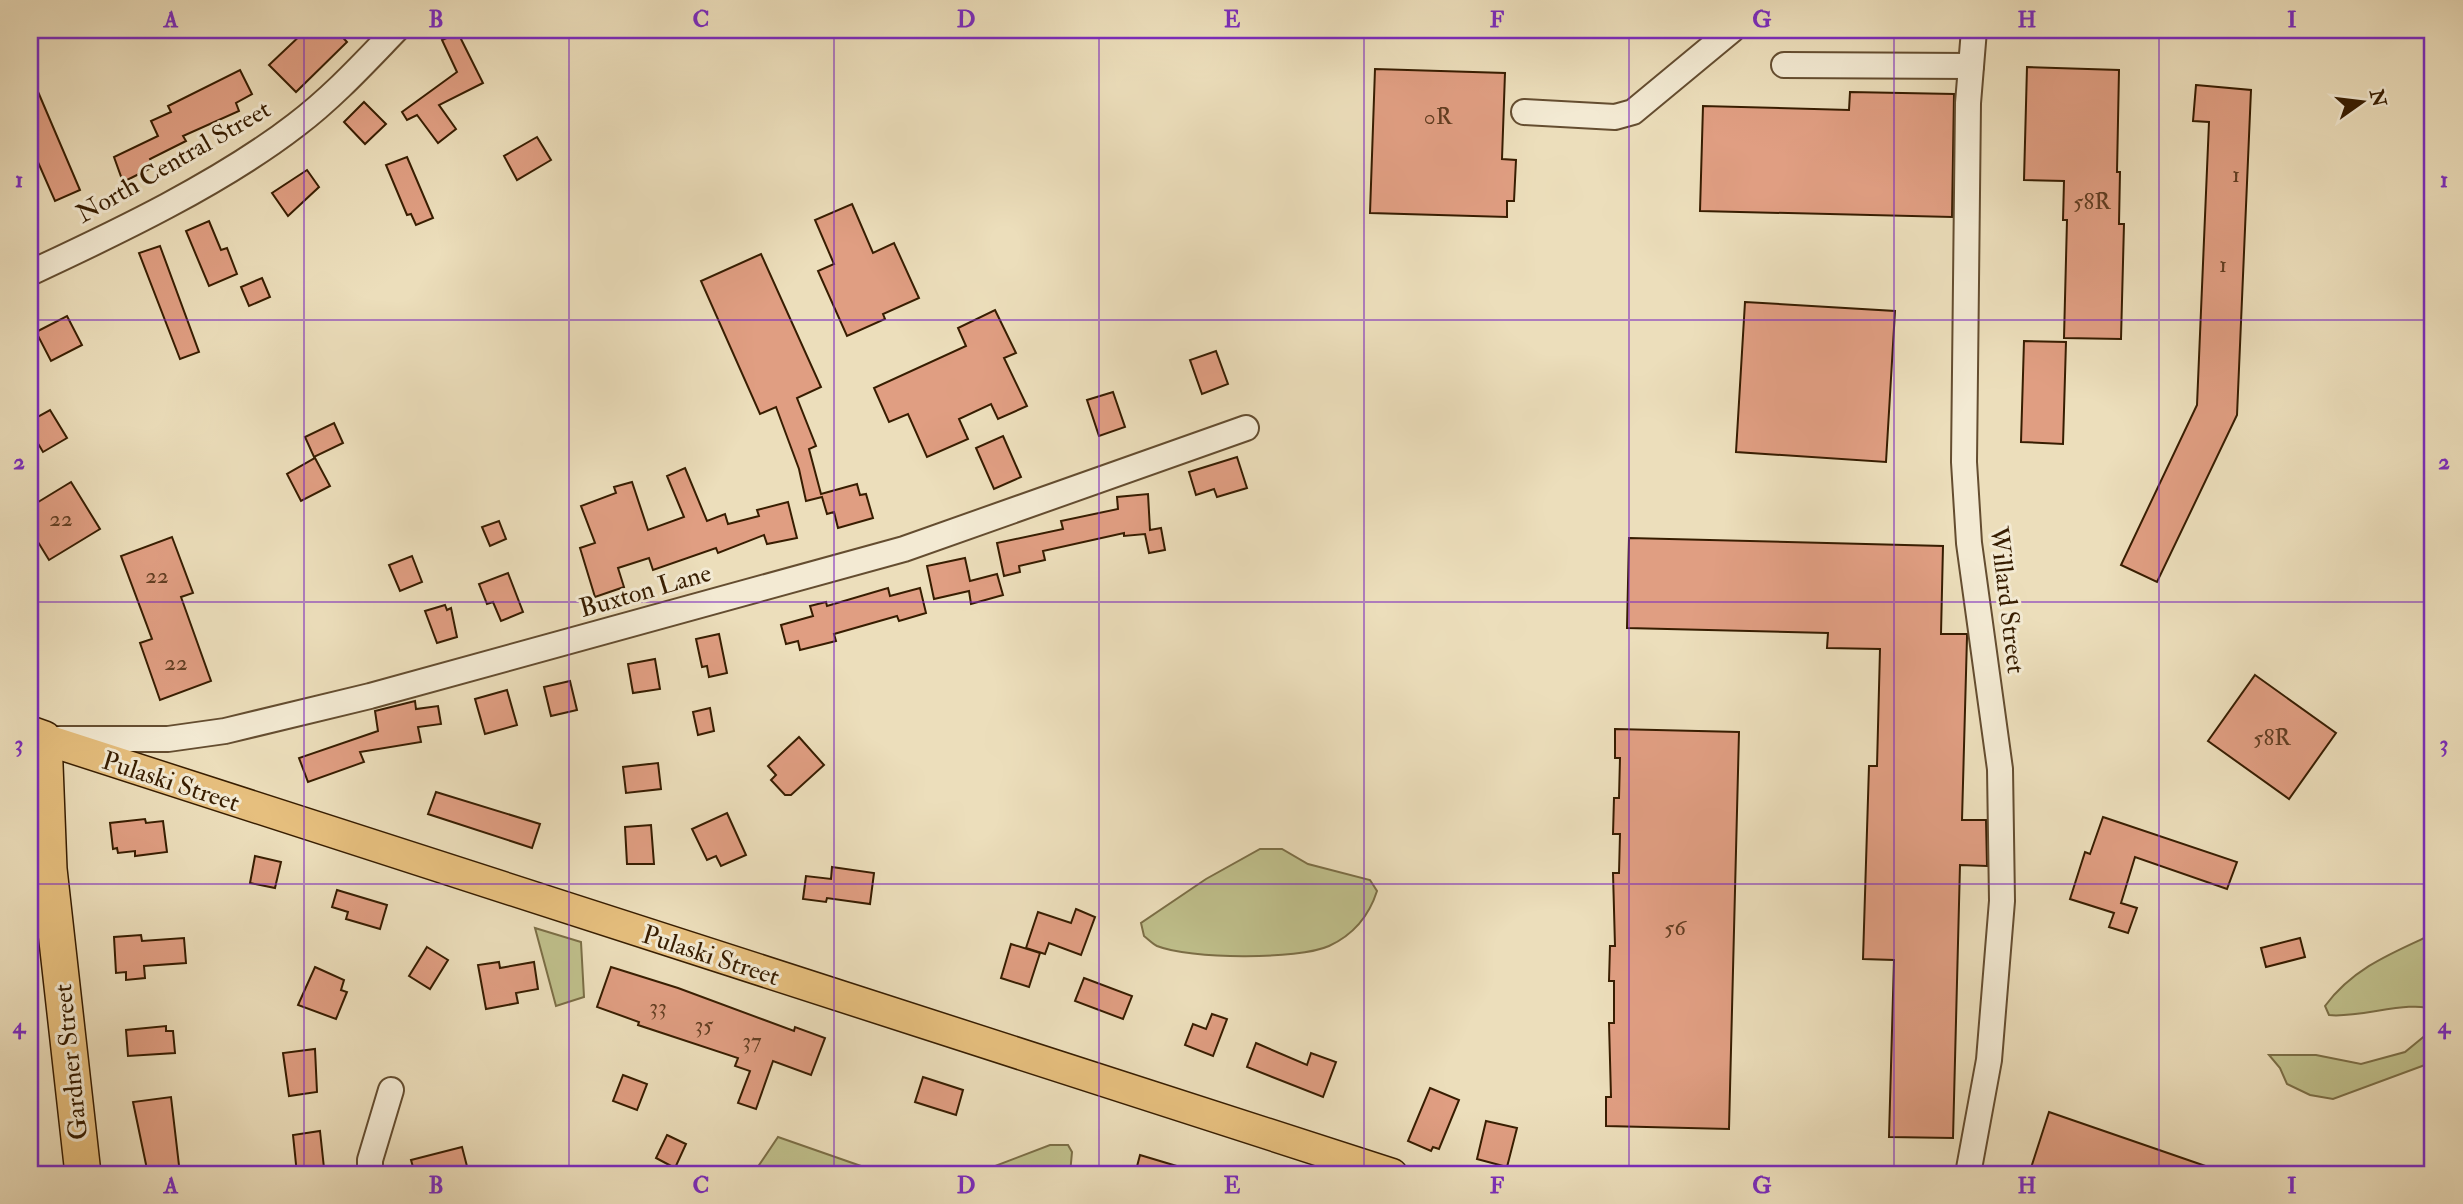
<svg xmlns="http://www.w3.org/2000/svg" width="2463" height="1204" font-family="'IM FELL Double Pica',serif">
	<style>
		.green { fill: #bfbf8b; stroke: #7b6e46; stroke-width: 2 }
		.building { fill: #e09e82; stroke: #371d01; stroke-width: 2 }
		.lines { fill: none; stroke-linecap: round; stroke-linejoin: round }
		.minor-casing { stroke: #644d30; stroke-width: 28 }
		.major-casing { stroke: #371d01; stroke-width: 33 }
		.highway-casing { stroke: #371d01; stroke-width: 38 }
		.minor { stroke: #f3ead3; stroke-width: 24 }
		.major { stroke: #e6bf7e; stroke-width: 30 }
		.highway { stroke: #e6bf7e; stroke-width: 35 }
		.grid { fill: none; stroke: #7b2cbf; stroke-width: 2; stroke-opacity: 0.55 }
		.labels { text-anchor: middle; stroke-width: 6; stroke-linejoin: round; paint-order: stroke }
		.number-label { font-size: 23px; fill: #613d21 }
		.street-label { font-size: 26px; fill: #371d01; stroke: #f3ead3 }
		.neatline { fill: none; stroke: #7b2cbf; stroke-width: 2.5 }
		.grid-label { font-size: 23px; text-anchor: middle; font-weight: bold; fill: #7b2cbf }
	</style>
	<rect width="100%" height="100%" fill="#ecdebb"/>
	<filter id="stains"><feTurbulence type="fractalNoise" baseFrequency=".00286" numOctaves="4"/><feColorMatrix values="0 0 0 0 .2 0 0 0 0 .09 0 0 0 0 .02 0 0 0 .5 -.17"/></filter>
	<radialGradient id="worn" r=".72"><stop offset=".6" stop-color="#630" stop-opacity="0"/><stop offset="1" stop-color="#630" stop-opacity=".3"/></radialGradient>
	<g class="green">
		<path d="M1260,849H1282L1308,864L1370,880L1377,891C1369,916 1353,935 1329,946C1298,960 1189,959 1157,946C1153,944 1148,939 1144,936L1141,923L1206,879Z"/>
		<path d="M535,928L581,942L584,997L556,1006Z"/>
		<path d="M2433,934V1010C2413,999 2357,1019 2329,1015L2325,1006C2353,968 2392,953 2433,934Z"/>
		<path d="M2433,1029V1062L2333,1099L2310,1095L2287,1084L2280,1068L2269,1055H2316L2361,1064L2405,1052Z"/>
		<path d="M778,1137L884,1174H753Z"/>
		<path d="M1050,1145H1068L1072,1152L1070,1174H991L995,1166Z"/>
	</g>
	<g class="building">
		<path d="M306,30H336L347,42L296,92L269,65Z"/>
		<path d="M458,33L483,83L439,105L456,129L438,143L417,115L407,120L402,112L457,72L442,40Z"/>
		<path d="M2027,67L2119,70L2117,172H2120L2119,224H2124L2121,339L2064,338L2067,220H2063L2064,181L2024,180Z"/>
		<path d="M1375,69L1505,73L1502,159L1516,160L1514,201H1507V217L1370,213Z"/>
		<path d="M240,70L252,94L236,103L239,111L183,136L186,141L150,159L153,167L123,182L114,157L158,136L151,121L171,112L168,106Z"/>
		<path d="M30,73L80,190L55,201L30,144Z"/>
		<path d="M2196,85L2251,90L2237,415L2157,582L2121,565L2197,405L2209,122L2193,121Z"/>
		<path d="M1850,92L1954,94L1952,217L1700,211L1703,106L1849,110Z"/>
		<path d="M364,102L386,124L365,144L344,122Z"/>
		<path d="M537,137L551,160L517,180L504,156Z"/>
		<path d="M407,157L433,218L416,225L411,214L407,215L386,165Z"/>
		<path d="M307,170L319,187L288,216L272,193Z"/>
		<path d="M852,204L873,253L894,243L919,298L883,314L885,319L847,336L818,271L834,264L815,220Z"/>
		<path d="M209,221L221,250L227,248L237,274L209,286L186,231Z"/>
		<path d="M160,246L199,352L180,359L139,253Z"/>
		<path d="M761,254L821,387L797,398L816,446L809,449L821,494L857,484L860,495L866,494L873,518L838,528L834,512L827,514L822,497L806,501L799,469L776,407L760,414L701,281Z"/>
		<path d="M262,278L270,297L249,306L241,287Z"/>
		<path d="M1745,302L1895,311L1886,462L1736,452Z"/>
		<path d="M995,310L1016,353L1004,358L1027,406L998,419L991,404L959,419L968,439L927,457L908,414L889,422L874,388L966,346L958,328Z"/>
		<path d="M67,316L82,345L51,361L36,332Z"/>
		<path d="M2024,341L2066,342L2063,444L2021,442Z"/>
		<path d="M1216,351L1228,384L1202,394L1190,360Z"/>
		<path d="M1113,392L1125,427L1099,436L1087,400Z"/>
		<path d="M50,410L67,438L43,452L30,430V421Z"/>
		<path d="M334,423L343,443L314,457L305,437Z"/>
		<path d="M1003,436L1021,477L994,489L976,448Z"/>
		<path d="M1237,457L1247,488L1217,497L1214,489L1196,495L1189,472Z"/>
		<path d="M315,458L330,486L301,501L287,474Z"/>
		<path d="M685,468L707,521L725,514L728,524L759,516L757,510L788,502L797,538L767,544L764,535L718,553L716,548L653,570L649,558L618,568L624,587L595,597L580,548L595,543L581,506L616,493L614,487L632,482L648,530L684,517L667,476Z"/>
		<path d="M71,482L100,529L49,560L30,529V507Z"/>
		<path d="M1148,494L1150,530L1161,528L1165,550L1149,553L1145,534L1124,536V533L1043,551L1045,560L1019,566L1020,572L1004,576L997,543L1063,529L1061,521L1118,509L1117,497Z"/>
		<path d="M499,521L506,539L490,546L482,527Z"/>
		<path d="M172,537L193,593L181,597L211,681L160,700L140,643L152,639L121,556Z"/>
		<path d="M1629,538L1943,546L1941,634H1967V637L1962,820H1986L1987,866L1960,865L1953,1138L1889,1137L1894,960L1863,959L1869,766H1877L1880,649L1827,648L1828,633L1627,628Z"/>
		<path d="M412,556L422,582L400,591L389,565Z"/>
		<path d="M965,558L970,581L997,574L1003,595L971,604L969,591L934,599L927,566Z"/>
		<path d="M508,573L523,612L501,621L493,602L487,604L479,584Z"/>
		<path d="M888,588L890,596L920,588L926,613L899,621L897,616L834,634L836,641L800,650L798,641L786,644L781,625L813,616L810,606L826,602L827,606Z"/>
		<path d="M445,605L447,610L451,608L457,637L437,643L425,611Z"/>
		<path d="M719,634L727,673L709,677L707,666L702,667L696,639Z"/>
		<path d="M655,659L660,689L633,693L628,664Z"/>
		<path d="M2255,675L2336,733L2289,799L2208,741Z"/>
		<path d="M570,681L577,710L551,716L544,687Z"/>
		<path d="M507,690L517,725L485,734L475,699Z"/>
		<path d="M415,701L416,709L438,706L441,724L418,727L421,742L360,752L364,762L308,782L299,758L378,731L375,711Z"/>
		<path d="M710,708L714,731L698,735L693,712Z"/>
		<path d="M1615,729L1739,732L1729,1129L1606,1126V1097H1611L1609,1023H1614V981H1609L1610,946H1615L1613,873H1619L1620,834H1613L1614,798H1619L1620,758H1615Z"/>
		<path d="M799,737L824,765L791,795H785L771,780L776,775L768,766Z"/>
		<path d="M658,763L661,789L626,793L623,767Z"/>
		<path d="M436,792L540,824L532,848L428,814Z"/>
		<path d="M727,813L746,855L721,866L716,856L707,860L692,829Z"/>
		<path d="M2103,817L2237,862L2227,889L2135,857L2121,903L2137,908L2128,933L2109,927L2114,913L2070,899L2085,852L2090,854Z"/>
		<path d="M145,819L146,823L163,821L167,852L135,856V851L118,853L117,848L113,849L110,823Z"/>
		<path d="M651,825L654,864H627L625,827Z"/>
		<path d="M255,856L281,862L275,888L250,883Z"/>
		<path d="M832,867L874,873L870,904L827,898L826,902L803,899L806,876L831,879Z"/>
		<path d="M337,890L387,905L380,929L346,919L348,912L332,907Z"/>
		<path d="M1076,909L1095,917L1081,955L1049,943L1045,954L1026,948L1038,912L1071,923Z"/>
		<path d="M141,935L142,941L184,938L186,963L144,966L145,978L126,980V972L116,973L114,937Z"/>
		<path d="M2300,938L2305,957L2266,967L2261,948Z"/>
		<path d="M1011,944L1040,953L1029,987L1001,978Z"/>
		<path d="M427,947L448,960L430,989L409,976Z"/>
		<path d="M499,962L500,968L534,962L538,989L516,993L518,1003L486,1009L478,965Z"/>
		<path d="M315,967L344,980L341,990L347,992L336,1019L298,1005Z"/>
		<path d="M611,967L678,988L794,1031L795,1027L825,1038L811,1075L773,1061L756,1109L738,1103L750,1071L735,1066L738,1058L638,1025L639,1022L597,1007Z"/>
		<path d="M1084,978L1132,996L1123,1019L1075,1001Z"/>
		<path d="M1212,1014L1227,1019L1213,1056L1185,1045L1193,1024L1206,1029Z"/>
		<path d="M166,1026V1031H173L175,1053L128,1056L126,1030Z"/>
		<path d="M1256,1043L1307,1065L1311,1053L1336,1062L1323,1097L1247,1067Z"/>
		<path d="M315,1049L317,1092L289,1096L283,1053Z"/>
		<path d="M623,1075L647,1084L637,1110L613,1101Z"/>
		<path d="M923,1077L963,1090L956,1115L915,1102Z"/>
		<path d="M1430,1088L1459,1100L1439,1149L1433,1147L1431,1151L1408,1141Z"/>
		<path d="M171,1097L180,1174H148L133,1102Z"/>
		<path d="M2049,1112L2220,1171V1174H2079L2060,1168L2059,1174H2029Z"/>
		<path d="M1486,1121L1517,1128L1507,1167L1477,1159Z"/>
		<path d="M320,1131L324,1168H320V1174H297L293,1135Z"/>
		<path d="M667,1135L686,1144L675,1168L656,1158Z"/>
		<path d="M462,1147L469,1174H415L411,1160Z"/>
		<path d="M1140,1155L1190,1170L1189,1174H1135Z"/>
	</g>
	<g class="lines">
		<defs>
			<g id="minor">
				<path d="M1784,65L1971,66"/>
				<path d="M1524,112L1615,117L1633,112L1732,30"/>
				<path d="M30,273C116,233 221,183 296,125C333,97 364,63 396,30"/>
				<path d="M59,739H168L225,731L370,696L904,549L1246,428"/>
				<path d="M370,1174V1160L391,1090"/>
				<path d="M1968,1174L1989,1060L2002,901L2000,769L1969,543L1964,462L1968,103L1974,30"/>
			</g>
			<path id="major" d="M44,739L1392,1174"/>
			<path id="highway" d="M30,734L44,739L49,869L83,1174"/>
		</defs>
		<use href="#minor" class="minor-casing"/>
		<use href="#major" class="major-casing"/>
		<use href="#highway" class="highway-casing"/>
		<use href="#minor" class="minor"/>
		<use href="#major" class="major"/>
		<use href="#highway" class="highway"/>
	</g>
	<path class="grid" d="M304,30V1174M569,30V1174M834,30V1174M1099,30V1174M1364,30V1174M1629,30V1174M1894,30V1174M2159,30V1174M30,320H2433M30,602H2433M30,884H2433"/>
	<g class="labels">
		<g class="number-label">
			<text x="1438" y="124">0R</text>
			<text x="2236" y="182">1</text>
			<text x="2092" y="209">58R</text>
			<text x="2223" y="272">1</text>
			<text x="61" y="526">22</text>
			<text x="157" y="583">22</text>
			<text x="176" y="670">22</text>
			<text x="2272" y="745">58R</text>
			<text x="1675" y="935">56</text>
			<text x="658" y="1014">33</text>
			<text x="704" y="1032">35</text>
			<text x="752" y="1048">37</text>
		</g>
		<g class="street-label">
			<text transform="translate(173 161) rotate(-30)" y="9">North Central Street</text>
			<text transform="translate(645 590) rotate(-16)" y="9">Buxton Lane</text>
			<text transform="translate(2008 600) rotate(83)" y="9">Willard Street</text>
			<text transform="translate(171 781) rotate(18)" y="9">Pulaski Street</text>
			<text transform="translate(711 955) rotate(18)" y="9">Pulaski Street</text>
			<text transform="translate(70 1062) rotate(-96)" y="9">Gardner Street</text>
		</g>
	</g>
	<rect width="2463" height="1204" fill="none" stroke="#ecdebb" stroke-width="77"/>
	<g transform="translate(2362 102) rotate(76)" stroke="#f3ead3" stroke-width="5" paint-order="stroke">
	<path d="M0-5L12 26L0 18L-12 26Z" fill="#371d01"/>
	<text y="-10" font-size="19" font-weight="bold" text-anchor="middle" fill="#371d01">N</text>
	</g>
	<rect x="38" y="38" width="2386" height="1128" class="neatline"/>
	<g class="grid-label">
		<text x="171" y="27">A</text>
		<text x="436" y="27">B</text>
		<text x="701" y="27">C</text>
		<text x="966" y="27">D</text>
		<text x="1232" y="27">E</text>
		<text x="1497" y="27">F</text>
		<text x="1762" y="27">G</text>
		<text x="2027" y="27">H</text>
		<text x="2292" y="27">I</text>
		<text x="19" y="187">1</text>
		<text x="2444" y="187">1</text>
		<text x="19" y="469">2</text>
		<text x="2444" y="469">2</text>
		<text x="19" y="751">3</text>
		<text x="2444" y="751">3</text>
		<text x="19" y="1033">4</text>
		<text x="2444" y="1033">4</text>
		<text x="171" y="1193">A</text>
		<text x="436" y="1193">B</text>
		<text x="701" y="1193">C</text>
		<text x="966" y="1193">D</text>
		<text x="1232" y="1193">E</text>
		<text x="1497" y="1193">F</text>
		<text x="1762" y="1193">G</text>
		<text x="2027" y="1193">H</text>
		<text x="2292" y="1193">I</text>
	</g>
	<rect width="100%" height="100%" filter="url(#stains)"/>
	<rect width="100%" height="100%" fill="url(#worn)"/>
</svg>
